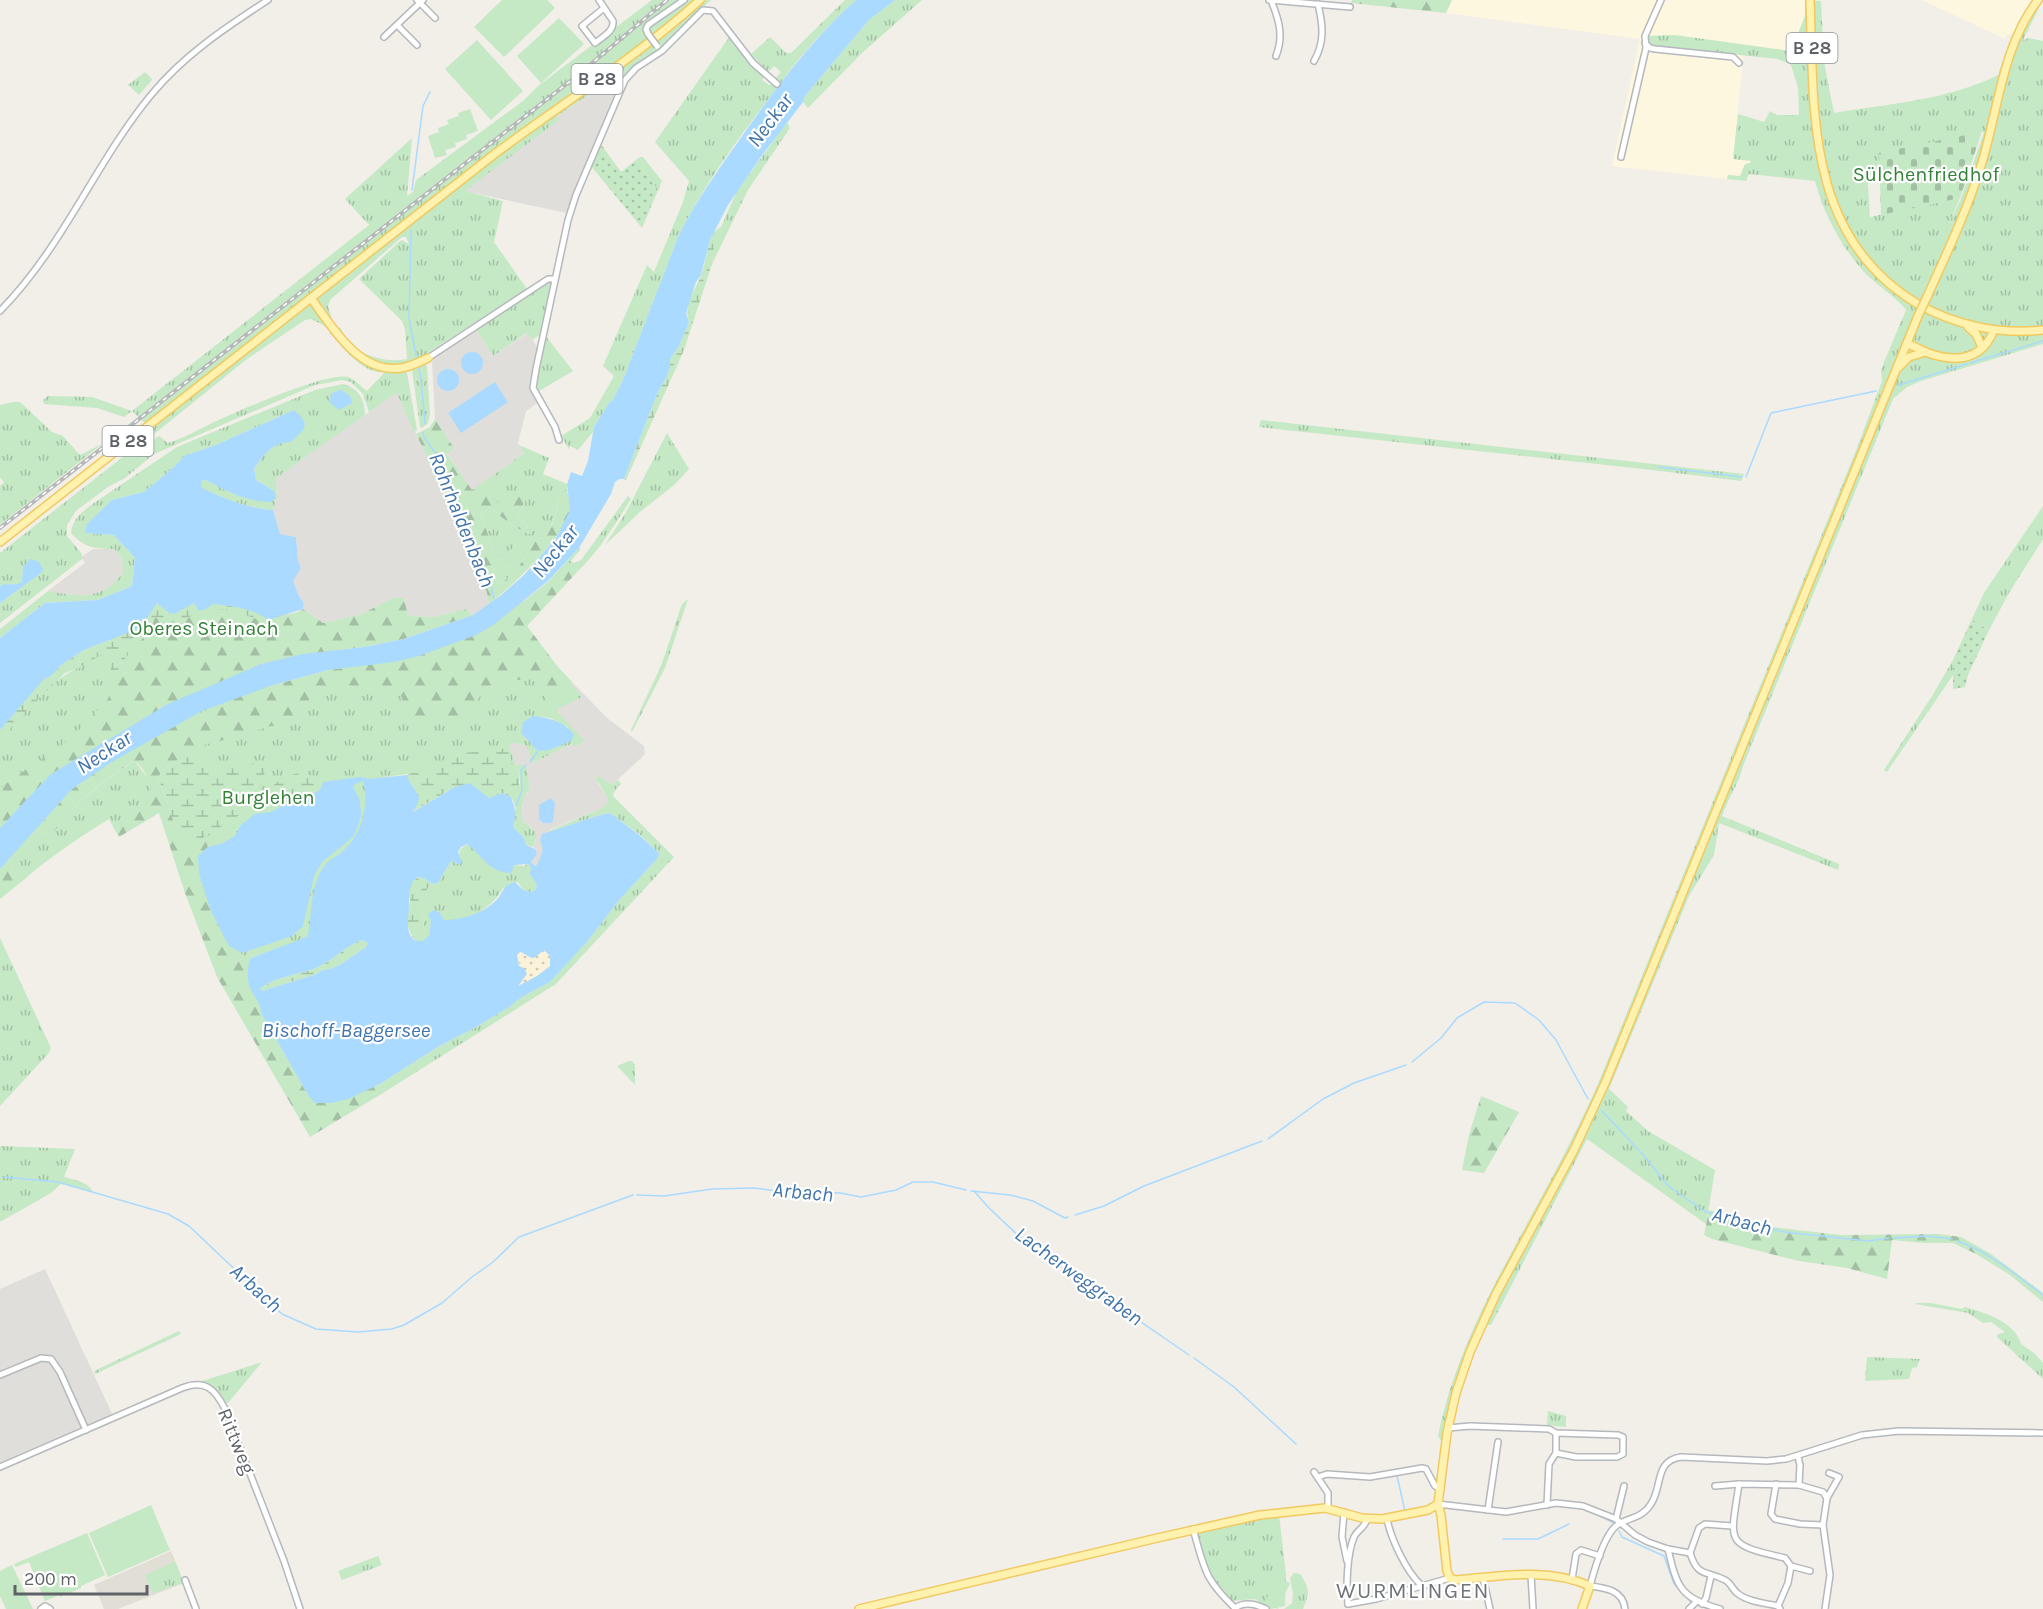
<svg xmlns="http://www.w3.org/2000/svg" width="2043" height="1609" font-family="Karla,sans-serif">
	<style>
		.commercial { fill: #fef7e0 }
		.industrial { fill: #e0deda }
		.education { fill: #e1ded6 }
		.grass { fill: url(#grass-tufts); fill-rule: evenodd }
		.forest { fill: url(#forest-firs) }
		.wetland { fill: url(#wetland-marsh) }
		.sand { fill: url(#sand-dots) }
		.cemetery { fill: url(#cemetery-stones) }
		.garden { fill: url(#garden-dots) }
		.pitch { fill: #c5e8c5 }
		.water { fill: #aadaff; fill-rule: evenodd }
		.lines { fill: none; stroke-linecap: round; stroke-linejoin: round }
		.stream { stroke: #aadaff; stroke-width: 1.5 }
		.minor-casing { stroke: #b5b8bc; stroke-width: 8 }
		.major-casing { stroke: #f2c960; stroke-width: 10 }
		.minor { stroke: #fff; stroke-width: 5 }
		.major { stroke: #fff2af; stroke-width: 7 }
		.rail-casing { stroke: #b6b7b8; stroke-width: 4 }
		.rail { stroke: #fff; stroke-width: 1.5; stroke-dasharray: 4.5; stroke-linecap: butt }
		.minor-bridge-casing { stroke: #b5b8bc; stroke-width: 8; stroke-linecap: butt }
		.major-bridge-casing { stroke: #f2c960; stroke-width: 10; stroke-linecap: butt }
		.minor-bridge { stroke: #fff; stroke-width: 5 }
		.major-bridge { stroke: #fff2af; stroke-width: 7 }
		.labels { text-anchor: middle; stroke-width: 4.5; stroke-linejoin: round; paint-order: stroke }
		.shield { fill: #fff; stroke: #8f9295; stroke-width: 1.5 }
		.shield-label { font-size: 18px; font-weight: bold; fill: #5f6368 }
		.park-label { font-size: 20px; fill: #348238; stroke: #fff }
		.street-label { font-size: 20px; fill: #5f6368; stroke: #fff }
		.water-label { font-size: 21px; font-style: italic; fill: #4174aa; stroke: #fff }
		.quarter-label { font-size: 22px; letter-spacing: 1.5px; fill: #70757a; stroke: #fff }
	</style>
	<defs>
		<pattern id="grass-tufts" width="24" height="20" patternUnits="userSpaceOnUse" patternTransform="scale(1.5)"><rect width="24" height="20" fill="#c5e8c5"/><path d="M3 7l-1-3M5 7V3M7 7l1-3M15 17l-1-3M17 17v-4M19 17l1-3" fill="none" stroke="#a3c0a4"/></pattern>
		<pattern id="forest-firs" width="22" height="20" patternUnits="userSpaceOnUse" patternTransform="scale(1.5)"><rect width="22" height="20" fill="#c5e8c5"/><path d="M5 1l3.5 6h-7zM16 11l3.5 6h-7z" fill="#a3c0a4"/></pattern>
		<pattern id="wetland-marsh" width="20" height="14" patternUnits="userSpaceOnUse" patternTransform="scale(1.5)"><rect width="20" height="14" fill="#c5e8c5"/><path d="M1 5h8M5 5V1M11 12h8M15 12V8" fill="none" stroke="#a3c0a4"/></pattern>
		<pattern id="sand-dots" width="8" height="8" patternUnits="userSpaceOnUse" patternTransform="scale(1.5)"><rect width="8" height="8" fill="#fbf3d9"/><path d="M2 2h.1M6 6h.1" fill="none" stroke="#cec8b4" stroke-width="1.8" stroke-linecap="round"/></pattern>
		<pattern id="cemetery-stones" width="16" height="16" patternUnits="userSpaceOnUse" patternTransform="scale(1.5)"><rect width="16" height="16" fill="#c5e8c5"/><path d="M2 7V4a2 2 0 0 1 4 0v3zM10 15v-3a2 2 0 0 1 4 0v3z" fill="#a3c0a4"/></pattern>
		<pattern id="garden-dots" width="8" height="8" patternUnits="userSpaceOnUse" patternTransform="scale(1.5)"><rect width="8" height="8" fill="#c5e8c5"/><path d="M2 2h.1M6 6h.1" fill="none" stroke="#a3c0a4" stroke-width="1.8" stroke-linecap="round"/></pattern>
	</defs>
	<rect width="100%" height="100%" fill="#f1efe8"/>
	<g class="commercial">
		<path d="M1452,0H1805V16L1791,51L1739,46L1743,59L1733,158L1751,160V163L1745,164L1740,176L1728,175L1727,179L1612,166L1640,39L1446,13Z"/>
		<path d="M1922,0H2033L2020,17L2013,34L2006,35L2005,39Z"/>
	</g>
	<g class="industrial">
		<path d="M618,75L624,77L581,177L567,213L464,191L559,120L555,118Z"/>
		<path d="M476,329L493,356L528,333L537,347L530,388L539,402L526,411L518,443L524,453L472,491L447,453L454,448L435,419L432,362L434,357Z"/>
		<path d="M397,392L416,434L465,534L487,593L489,604L473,615L465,609L434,617L408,616L404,598H392L362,614L323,623L303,609L304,603L299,596L293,581L298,561L296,537L280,534L273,510L277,497L276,478Z"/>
		<path d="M93,549H114L122,558L123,573L113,585L96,595H70L48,591L85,563L81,557Z"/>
		<path d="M573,683L607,718L644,746L645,754L612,785L597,776L596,778L598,784L607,796L608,803L602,808L549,830L543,853L537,866H535L531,862L535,849L533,847L536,841L532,827L522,821V818L523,799L530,789L527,770L515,764L508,748L512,743L527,745L533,763L571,744L576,747L583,740L558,712L561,696Z"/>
		<path d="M45,1269L114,1418L0,1467V1289Z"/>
	</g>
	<path class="education" d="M171,1551L184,1583L118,1609H104L94,1585Z"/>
	<g class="grass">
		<path d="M652,0H711C694,14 681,32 664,46C651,56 633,63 624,77L618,75L556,117L560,119L465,191L503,201L494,242L527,289L421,357C386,374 362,359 339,331L340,326C348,353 382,364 407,359L405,329L402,321L359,279L399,242L402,240L409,244L406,237H402L330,300L328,306L333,322L327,327L311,319L305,320L247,359L143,443L129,446L151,429L132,411L124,417L97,408L44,404L43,400L48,396L92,397L132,411L369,225L345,199L412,138L407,196L413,192L416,180L523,101L538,86Z"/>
		<path d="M845,0H856C828,25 802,53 780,84L775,79L781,72L774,66L768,72L751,54L770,37L786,53H791Z"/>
		<path d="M895,0H922L862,53L808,108L803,102L805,96L869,20Z"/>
		<path d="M1805,0L1821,1L1824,62L1834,113C1888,104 1948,100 1998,75C2007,48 2017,24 2033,0H2043L2023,40L2029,38L2043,41V344L1921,381L1907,387L1893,399L1743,766C1739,784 1728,798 1722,816L1839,864L1838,870L1719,823L1714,855L1689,896L1609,1089L1628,1107L1626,1111L1648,1131L1715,1170L1706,1224L1587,1139L1491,1325L1479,1324L1472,1341L1443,1444L1438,1436C1457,1342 1506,1264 1550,1181C1566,1151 1581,1121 1595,1091L1857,448L1882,381L1881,371L1884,362L1906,310C1903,303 1872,281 1864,272C1841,246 1824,215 1815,181L1749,174L1746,181L1727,179L1728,175L1740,176L1745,164L1750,163L1751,161L1733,159L1738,114L1764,122L1770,111L1777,115H1799L1798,88L1791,65L1778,59L1652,46L1645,36L1675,35L1791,51L1805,16ZM1984,132L1960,201L1948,225L1960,198L1870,217L1868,184L1880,177V153Z"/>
		<path d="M730,36L765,76L762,80L769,85L774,84L778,87C741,134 704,184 678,237L623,380L613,400L609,403L594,427L593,432L578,450L570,446L569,449L561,436L590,418L614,376L603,366L647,265L654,272L683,202L689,181L655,142Z"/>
		<path d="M145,72L152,79L151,81L139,95L128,85Z"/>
		<path d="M787,122L790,128L748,190L712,264L714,247L710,240L715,231L721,227L736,193Z"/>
		<path d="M640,157H643L662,181L658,190L636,160Z"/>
		<path d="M547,282L551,283L541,334L532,340L527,333L493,356L476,329Z"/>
		<path d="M331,333H334L354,355L405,370L407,373L417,430L414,432L397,393L369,412L363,394L351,382L342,380L315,385L154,454L125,478L108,487L76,511L67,525V536L82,554V559L0,623V603L41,573L23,567L22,582L18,585L9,584L0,586V553L128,453L143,447L159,436L168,443C182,439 196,431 210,424C234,413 327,371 348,377C355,379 361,387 367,391L385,372C364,375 344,349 332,335L328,334Z"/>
		<path d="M545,335L573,371L539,391C531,379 542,349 545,335Z"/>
		<path d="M426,364L427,367L430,415L428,423L422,428L420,427L412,370Z"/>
		<path d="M343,384C358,388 365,399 365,415L276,478L277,497L273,510C247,508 225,499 201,488V481L206,480L230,492L274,491L256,480L254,469L265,453L281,442L294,410L216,445L184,456L175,466L144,492L112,500L86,533L114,535L135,558L132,586L98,600L45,603L0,638V629L48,591C81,597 101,601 123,573L122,558L114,549C96,549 84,548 71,533C72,520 81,513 91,505L177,447L315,390Z"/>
		<path d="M13,402H20L52,432L63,436L80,455L102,444L0,525V486L4,482L0,478V405Z"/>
		<path d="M1261,420L1744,474L1741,481L1652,470L1259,427Z"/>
		<path d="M667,433L689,469L674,485L640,512L605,545L625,514Z"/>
		<path d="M519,445L549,458L543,474L567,484V490L559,491C558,510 553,523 545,539L536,538C525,557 518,573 499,584L492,570L512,565L518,541L504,559L497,560L481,515L489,507L509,523L528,534L529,528L518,515L525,501L499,503L489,498L492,491L500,482L495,474L524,453Z"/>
		<path d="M628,496L631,499C615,524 600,550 578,571L567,561L579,548L580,550L571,561L574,563L581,560Z"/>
		<path d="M2043,506V539L2009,593L1989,630L1971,621L1984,593Z"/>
		<path d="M198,562L344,648L0,824V741L3,737C24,713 50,679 79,668Z"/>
		<path d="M688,599L665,668L632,732L631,730L661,666L682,604Z"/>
		<path d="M513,613L582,697L558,709V712L584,740L576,747L571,744L533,763L530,760L531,757L526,745L512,743L509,747L515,764L518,766L524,764L527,770L530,789C521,798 522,810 522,821C534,828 540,834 533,847L526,845L524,838L513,827L516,813L515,805L520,783L519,771L511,762L510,756L469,753L414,773L386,777L358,921L261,954L250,959L247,958L219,966L169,723ZM541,717L550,718L568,727L538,751L530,741Z"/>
		<path d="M1953,660V675L1887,772L1884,770L1932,696Z"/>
		<path d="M135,761L149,780L154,799L112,825L109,819C78,838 47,859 20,883L8,860L34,829L47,834L53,833C76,803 103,779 135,761Z"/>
		<path d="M598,776L612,785L618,780L621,783L614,792L613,796L674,857L556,984L383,1093L380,1084L436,1048L476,1027L509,1007L522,997L550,982L586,943L620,899L658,858L659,853L639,834L610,813L597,816L542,834L602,808L608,803L607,796L595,778Z"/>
		<path d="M468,844L477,852L513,868L514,865L524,866L527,864L533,869L529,873L537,885L535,890L530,892L523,890L518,882L503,888C496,902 477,917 461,920C451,921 441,920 431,921L429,935L423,941H417L424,926L421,909L426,898L427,889L432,884L438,883L451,861L460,865C459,854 457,849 468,844Z"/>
		<path d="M0,938L51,1048L48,1054L0,1106Z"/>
		<path d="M629,1061H632L635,1065V1085L617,1066Z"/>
		<path d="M0,1146L75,1149L64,1177C75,1180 85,1181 92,1190L91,1192L61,1184L51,1193L0,1222Z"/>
		<path d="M1916,1303H1931L1962,1309L1965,1307C1986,1313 2015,1322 2021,1344L2034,1353L2043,1363V1379L1997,1337V1335L2005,1332L1991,1322L1983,1323L1968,1313L1915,1304Z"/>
		<path d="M179,1331L181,1334L95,1374L94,1371Z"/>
		<path d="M1867,1357L1920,1359L1917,1367L1912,1368L1909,1379L1865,1381Z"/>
		<path d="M262,1362L228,1403H225L215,1389L199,1382Z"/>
		<path d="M1548,1411L1566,1416V1427L1547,1425Z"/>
		<path d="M1279,1515L1286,1574L1285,1606L1271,1609L1255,1599L1230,1601C1209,1579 1204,1560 1197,1531Z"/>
		<path d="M172,1554L184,1583L153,1593L145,1575L174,1562Z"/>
		<path d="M378,1556L382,1565L342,1580L338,1571Z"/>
		<path d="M1294,1573L1300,1574C1310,1589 1310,1592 1303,1609H1284L1292,1603L1293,1594L1290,1578Z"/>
	</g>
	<g class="forest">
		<path d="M1352,0H1452L1446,13L1351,3Z"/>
		<path d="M435,419L454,448L447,454L472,490L495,474L501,482L492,491L489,498L499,502L503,494L515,493L525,501L518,515L532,532L531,534H528L509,523L489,507L481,515L497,560L504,559L518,541L520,544L512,565L492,570L499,584C518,573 525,557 536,538L545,539C554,522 558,510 559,491L567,490C568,495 570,503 570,508C569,533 509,589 489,604L487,593L465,534L416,434L430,427Z"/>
		<path d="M567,561L578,571L527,626L558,667L573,683L561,696L558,705L555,703L550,705L531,677C518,680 494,685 483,693C477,698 474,709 472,716L455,723L414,717L404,713L402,697L396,695L397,711L393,708L379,689L337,691L310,698L300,718L294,725L271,726L239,736L204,745L193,749L165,769L158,777L176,828L199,840L204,837L208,847L198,856L199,874L211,911L229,946L250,959C246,974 260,997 261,1013L308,1095L374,1087L380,1084L383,1093L310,1137L217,977L185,893L159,813L119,837L112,825L153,799C150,785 147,770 135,761C102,779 76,803 53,833L47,834L34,829L72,789L110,763L181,722L233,698L270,686L328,670L394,662L444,647L524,601L548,582Z"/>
		<path d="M392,598H404L408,616L434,617L465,609L473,615L404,639L364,647L303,654L261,664L168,704L51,774L0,828V791L5,784L56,750L80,729L108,699L115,675L129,652L152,629L154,618L159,617L165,624L181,621L200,613L222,609L260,620L298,612L303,609L323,623L362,614Z"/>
		<path d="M8,860L20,883L0,899V869Z"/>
		<path d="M1481,1096L1519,1112L1484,1173L1462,1170L1469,1135Z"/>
		<path d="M1709,1210L1772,1227L1841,1235L1938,1234L1961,1237L1991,1254L2043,1293V1302L2010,1275L1976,1254L1953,1243H1924L1892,1240L1887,1279L1847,1268L1799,1261L1712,1239L1704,1235Z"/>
	</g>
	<g class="wetland">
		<path d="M710,240L714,246L712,264L684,350L626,480L624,479L657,394L667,376L670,367V359L679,346L689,322C683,305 696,289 702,273C705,263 707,251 710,240Z"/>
		<path d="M157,603L169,613L173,614L195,603L206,609L213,604C232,606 253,608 268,620C252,620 236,609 221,609C201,610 183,621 164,624L159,617L154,618L152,629L129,652L115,675L109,666L104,653L79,668L65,673L27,710L3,737L0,743V730L4,724L44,679L51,676L61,665L84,650L140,628Z"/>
		<path d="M508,748L511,762L519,771V793L515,805L511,797L502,793L490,798L455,787L412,812C419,799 417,790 407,779V775L463,753Z"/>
		<path d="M193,749L197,761C222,770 236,772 261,760L266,771L260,782L261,799L249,809L204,837L199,840L186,839L176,828L158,777L165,769Z"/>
		<path d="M300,773L310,775L318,781L319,785C310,797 290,801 276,801L270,797V789C279,779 287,775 300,773Z"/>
		<path d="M421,877L426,878L432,884L427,889L426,898L421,909L424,926L417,941L413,938L407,924L410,900L408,894L410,885L415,879Z"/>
		<path d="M362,940L368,943L366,947L341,964L331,969L322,970L317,974L262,991L260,989C276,976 299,975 318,967C334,960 345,946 362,940Z"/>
	</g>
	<path class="sand" d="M544,950L550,956V966L537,976L518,987L524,979L517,955L520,952L529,958L539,955Z"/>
	<path class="cemetery" d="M1980,132L1981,134L1960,198L1881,215L1879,153Z"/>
	<g class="garden">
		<path d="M600,143L621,172L636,160L658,190L642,228L591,166Z"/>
		<path d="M1971,621L1989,630L1968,675L1965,687L1953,689V660Z"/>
	</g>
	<g class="pitch">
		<path d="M502,0H547L555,8L504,57L474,27Z"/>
		<path d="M559,18L584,44L541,83L517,56Z"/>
		<path d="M477,40L523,91L491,120L445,69Z"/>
		<path d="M470,109L478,131L466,135L467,139L455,143L456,147L445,150L447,155L435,158L428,136L439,132L438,128L449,124L447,120L459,116L458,113Z"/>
		<path d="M151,1505L170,1550L108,1577L89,1533Z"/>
		<path d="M87,1533L105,1575L81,1586V1588L60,1597L59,1595L45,1601L29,1562L16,1567L14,1564Z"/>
		<path d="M12,1565L33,1609H6L0,1596V1571Z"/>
		<path d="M1277,1577L1290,1583L1278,1609L1264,1604Z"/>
	</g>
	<g class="water">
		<path d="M856,0H895L869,20L805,96L803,102L763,154L728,205L710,240L701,275L696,282L686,313L689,322L679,346L670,359V367L667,376L657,394L624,479H619L615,482L611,494L579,548L548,581L492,626L476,635L419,656L394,662L328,670L270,686L202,711L110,763L72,789L0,869V828L51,774L168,704L261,664L303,654L364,647L404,639L473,615L500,596L524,575L556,538L570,510L567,484L571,472L582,476L588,461L594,427L609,403L613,400L623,380L678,237C697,198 722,165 747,129C780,83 813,38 856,0Z"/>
		<circle cx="472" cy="363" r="11"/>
		<circle cx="448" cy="380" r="11"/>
		<path d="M495,382L508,402L461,433L448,413Z"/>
		<path d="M341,390L350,396L352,403L339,410L329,402L332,393Z"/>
		<path d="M294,410L301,416L305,424L303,430L291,442C272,443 264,454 254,469L256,480L274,491L276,498L271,502C247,502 227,491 206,480L201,481L202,488C225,499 247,508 273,510L280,534L296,537L298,561L301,568L293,581L299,596L304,603L303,609L268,620C253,608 232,606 213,604L206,609L199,611L194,603L174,614L169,613L157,603L140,628L84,650L61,665L51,676L44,679L0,730V638L45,603L98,600L132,586L135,558L114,535L85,533L87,524L112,500L144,492L175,466L184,456L216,445Z"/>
		<path d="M30,559L39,562L43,569L41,573L0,603V586C8,582 15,587 22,582L23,567Z"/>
		<path d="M533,716C549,718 564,721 574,735L571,741L549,750L538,751L521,733L523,722Z"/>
		<path d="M407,775C408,783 417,790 419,798C419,803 414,809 413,812L455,787L470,783L489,798L502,793L511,797L516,813L513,827L524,838L526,845L535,849L537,854L531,862L535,866L537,865C540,856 546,851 540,841L542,834L597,816L610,813L638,834L659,853L658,858L620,899L586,943L550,982L522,997L509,1007L476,1027L436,1048L380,1084L348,1099L331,1103H315L308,1095L261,1013C260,1001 256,1000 251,990C247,982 247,968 250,959C269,950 289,945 308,936C312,914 310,887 323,868C327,860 338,856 344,850C363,833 369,805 363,781L355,784L353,787L360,800L361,816L358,826L353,837L322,862L314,876L303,926L292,936L242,953L229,946L211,911L199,874L198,856L208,847L223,843L235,836L241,825L255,814L271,812L288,803L309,797L320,790L323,782L360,777L369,779ZM467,844C484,857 488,872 511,873L514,865L528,864L532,869L529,873L537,885L535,890L530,892L523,890L515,882C502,887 506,887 499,897C486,913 463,920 444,920L440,913L434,910L428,914L431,921L429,935L423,941C419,941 416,941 413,939C404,929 410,913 409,901C409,886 414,867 432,884L438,883L451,861L460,865L462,862L458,852L461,847ZM362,940L368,943L366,947L341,964L331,969L322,970L317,974L262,991L260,989C275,976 300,975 318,967C334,960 345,946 362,940ZM544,950L550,956V966L537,976L518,986L527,974L524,968L519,966L517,955L520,952C525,953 529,958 534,958Z"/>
		<path d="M551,798L555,803L553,821L551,823H543L539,819V805Z"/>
	</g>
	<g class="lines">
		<g class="stream">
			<path d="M412,190L423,106L430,92"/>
			<path d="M411,230L409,318L417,361"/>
			<path d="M1970,363L2043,341"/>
			<path d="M418,365L421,378L425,424"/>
			<path d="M1899,385L1967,364"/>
			<path d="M423,433L424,437L441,461L469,534L489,578L494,599"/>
			<path d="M1659,467L1742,477"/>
			<path d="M1746,477L1771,413L1876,391"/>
			<path d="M530,762L538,751"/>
			<path d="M515,805L517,804L522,790L521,770L526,765"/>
			<path d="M1412,1062L1441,1038L1457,1018L1484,1002L1515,1003L1539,1020L1556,1040L1588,1099"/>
			<path d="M1601,1110L1645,1157L1668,1186L1706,1212L1784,1232L1868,1241L1889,1238"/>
			<path d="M1268,1139L1323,1099L1354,1083L1406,1065"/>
			<path d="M4,1177L58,1182L168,1214L189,1226L282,1314L316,1329L358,1332L392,1329L404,1325L442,1303L472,1277L493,1262L519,1237L633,1195"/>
			<path d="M971,1191L1010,1195L1033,1201L1065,1218L1068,1217"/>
			<path d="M974,1191L988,1207L1025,1242L1189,1355"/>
			<path d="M637,1195L664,1196L712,1189L754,1188L784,1192L840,1193L861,1197L896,1190L913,1182H933L966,1190"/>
			<path d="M1075,1215L1104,1206L1144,1186L1262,1141"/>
			<path d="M1894,1238L1926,1236L1952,1239"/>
			<path d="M1957,1241C1990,1252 2016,1275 2043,1295"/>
			<path d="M1194,1358L1234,1387L1296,1444"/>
			<path d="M1397,1476L1405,1511"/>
			<path d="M1600,1516L1614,1523"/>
			<path d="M1619,1531L1622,1537L1664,1556L1674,1584L1691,1602"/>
			<path d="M1503,1539H1538L1569,1524"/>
			<path d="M1703,1607L1709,1609"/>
		</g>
		<defs>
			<g id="minor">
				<path d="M417,0L435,18"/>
				<path d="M599,0L613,21C614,32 602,37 595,43L582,26L604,8"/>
				<path d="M1269,0L1350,7"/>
				<path d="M1271,0C1279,20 1284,36 1276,56"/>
				<path d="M397,25L417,45"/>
				<path d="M648,34L646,29L648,25L684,0"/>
				<path d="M384,37L423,0"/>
				<path d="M1645,43L1650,48L1655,49L1733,57L1739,63"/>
				<path d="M1314,61C1325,42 1323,25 1318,4"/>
				<path d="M1621,157L1646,48L1645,36L1661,0"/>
				<path d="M0,311C64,246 95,163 151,95C184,55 225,28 268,0"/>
				<path d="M428,358L548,279H554"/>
				<path d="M559,440L555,427L533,388L536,369L568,220L576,195L625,80L636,68L662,51L703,10L713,11L753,63L777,84"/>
				<path d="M0,1375L41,1358L51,1359L60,1372L86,1430"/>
				<path d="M1448,1428L1470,1426L1549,1429L1556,1433L1618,1435L1623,1437V1454L1617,1457H1576L1556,1453"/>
				<path d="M1798,1457L1800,1465L1799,1485L1823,1492L1827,1498"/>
				<path d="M0,1467L182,1388C205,1379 215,1389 225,1409L284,1561L300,1609"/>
				<path d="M1314,1472L1328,1493V1508"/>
				<path d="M1318,1477L1327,1474L1370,1477L1422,1468L1426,1469L1435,1486L1441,1489"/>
				<path d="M1739,1484C1730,1544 1724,1544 1785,1558L1791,1566L1788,1583L1778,1606L1780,1609"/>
				<path d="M1776,1484L1771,1514L1775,1519L1800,1524L1823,1525"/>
				<path d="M1715,1486L1739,1484L1799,1485"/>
				<path d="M1438,1504L1506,1512L1556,1503L1583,1506L1616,1519L1635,1535L1648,1542L1668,1549L1690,1553C1698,1578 1706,1570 1725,1580C1730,1582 1733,1590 1737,1593C1748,1602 1765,1603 1778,1606"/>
				<path d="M1547,1505L1549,1464L1556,1453V1433"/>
				<path d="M1488,1510L1498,1442"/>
				<path d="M1344,1512L1342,1537L1347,1561"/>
				<path d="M1387,1519C1391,1539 1406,1571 1421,1585"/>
				<path d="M1616,1519L1624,1486"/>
				<path d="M1193,1529C1205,1570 1204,1579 1236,1609"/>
				<path d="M1668,1549C1677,1587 1680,1598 1720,1609"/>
				<path d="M1690,1553L1699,1528L1705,1524L1732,1526"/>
				<path d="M1791,1566L1810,1571"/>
				<path d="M1531,1575L1533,1609"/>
				<path d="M1483,1578L1490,1609"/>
				<path d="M1572,1579L1576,1554L1581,1550L1600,1556"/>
				<path d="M185,1580L196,1609"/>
				<path d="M1348,1604L1376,1599L1450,1578"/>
				<path d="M1348,1604C1346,1586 1347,1554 1354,1537C1358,1529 1365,1528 1367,1519"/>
				<path d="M1702,1604L1706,1598L1711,1576"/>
				<path d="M1235,1608C1245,1601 1256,1604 1266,1609"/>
				<path d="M41,1609L45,1606L50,1609"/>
				<path d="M1625,1609C1623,1590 1606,1588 1590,1586C1594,1571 1604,1536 1616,1526C1627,1517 1641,1520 1651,1504C1663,1486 1654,1461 1681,1457L1767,1461L1786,1459L1862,1435L1899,1431L2043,1433"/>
				<path d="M1689,1609L1696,1602"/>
				<path d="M1825,1609L1830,1575L1823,1525L1827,1498L1839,1477L1829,1473"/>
			</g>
			<g id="major">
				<path d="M1810,0C1814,113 1806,236 1916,303C1954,325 1999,335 2043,330"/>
				<path d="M1927,297C1946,255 1966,213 1980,169C1998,114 2001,48 2038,0"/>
				<path d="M311,298C332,327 359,374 401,368C410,367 419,362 428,358"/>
				<path d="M1968,327L1976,334L1981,345"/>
				<path d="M1907,344C1915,346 1921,350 1928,353C1957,363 1982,360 1994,330"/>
				<path d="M1899,367L1909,357L1925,352"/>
				<path d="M0,542L492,156C561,104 636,58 700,0"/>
				<path d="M1438,1504L1447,1433L1456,1393L1470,1352L1496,1294L1574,1150L1606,1081L1918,316"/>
				<path d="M1438,1504L1441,1515L1447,1571L1450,1578L1456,1580C1500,1576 1548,1567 1590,1586L1582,1609"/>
				<path d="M859,1609L1153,1539L1260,1515L1325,1508L1362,1518L1382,1519L1428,1510L1438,1504"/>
			</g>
		</defs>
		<use href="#minor" class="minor-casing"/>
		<use href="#major" class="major-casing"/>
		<use href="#minor" class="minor"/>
		<use href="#major" class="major"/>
		<defs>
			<path id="rail" d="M0,528L578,75L667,0"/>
		</defs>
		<use href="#rail" class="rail-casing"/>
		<use href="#rail" class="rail"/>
		<defs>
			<path id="minor-bridge" d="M648,34L657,46"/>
			<path id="major-bridge" d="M1918,316L1927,297"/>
		</defs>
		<use href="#minor-bridge" class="minor-bridge-casing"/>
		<use href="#major-bridge" class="major-bridge-casing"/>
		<use href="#minor-bridge" class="minor-bridge"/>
		<use href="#major-bridge" class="major-bridge"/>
	</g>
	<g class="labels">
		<g class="shield">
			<rect x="1786.5" y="33" width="51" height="30" rx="4.5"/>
			<rect x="571.5" y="64" width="51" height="30" rx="4.5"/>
			<rect x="102.5" y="426" width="51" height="30" rx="4.5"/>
		</g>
		<g class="shield-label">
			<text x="1812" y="54">B 28</text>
			<text x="597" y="85">B 28</text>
			<text x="128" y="447">B 28</text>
		</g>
		<g class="park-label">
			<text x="1926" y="181">Sülchenfriedhof</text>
			<text x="204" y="635">Oberes Steinach</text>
			<text x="268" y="804">Burglehen</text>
		</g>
		<g class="street-label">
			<text transform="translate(237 1441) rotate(68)" y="7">Rittweg</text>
		</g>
		<g class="water-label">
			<text transform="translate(770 120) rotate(-53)" y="7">Neckar</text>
			<text transform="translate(462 520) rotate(68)" y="7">Rohrhaldenbach</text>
			<text transform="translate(555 551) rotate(-51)" y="7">Neckar</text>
			<text transform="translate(104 752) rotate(-33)" y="7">Neckar</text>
			<text x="346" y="1037">Bischoff-Baggersee</text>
			<text transform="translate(803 1192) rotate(5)" y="7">Arbach</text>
			<text transform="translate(1742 1221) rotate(15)" y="7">Arbach</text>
			<text transform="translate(1079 1276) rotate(36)" y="7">Lacherweggraben</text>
			<text transform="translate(256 1288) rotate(42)" y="7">Arbach</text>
		</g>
		<g class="quarter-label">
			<text x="1413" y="1598">WURMLINGEN</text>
		</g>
	</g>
	<path d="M15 1585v9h132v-9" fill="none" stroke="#5f6368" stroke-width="3"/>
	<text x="24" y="1585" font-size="18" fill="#5f6368" stroke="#ffffff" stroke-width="4.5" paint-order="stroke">200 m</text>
</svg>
